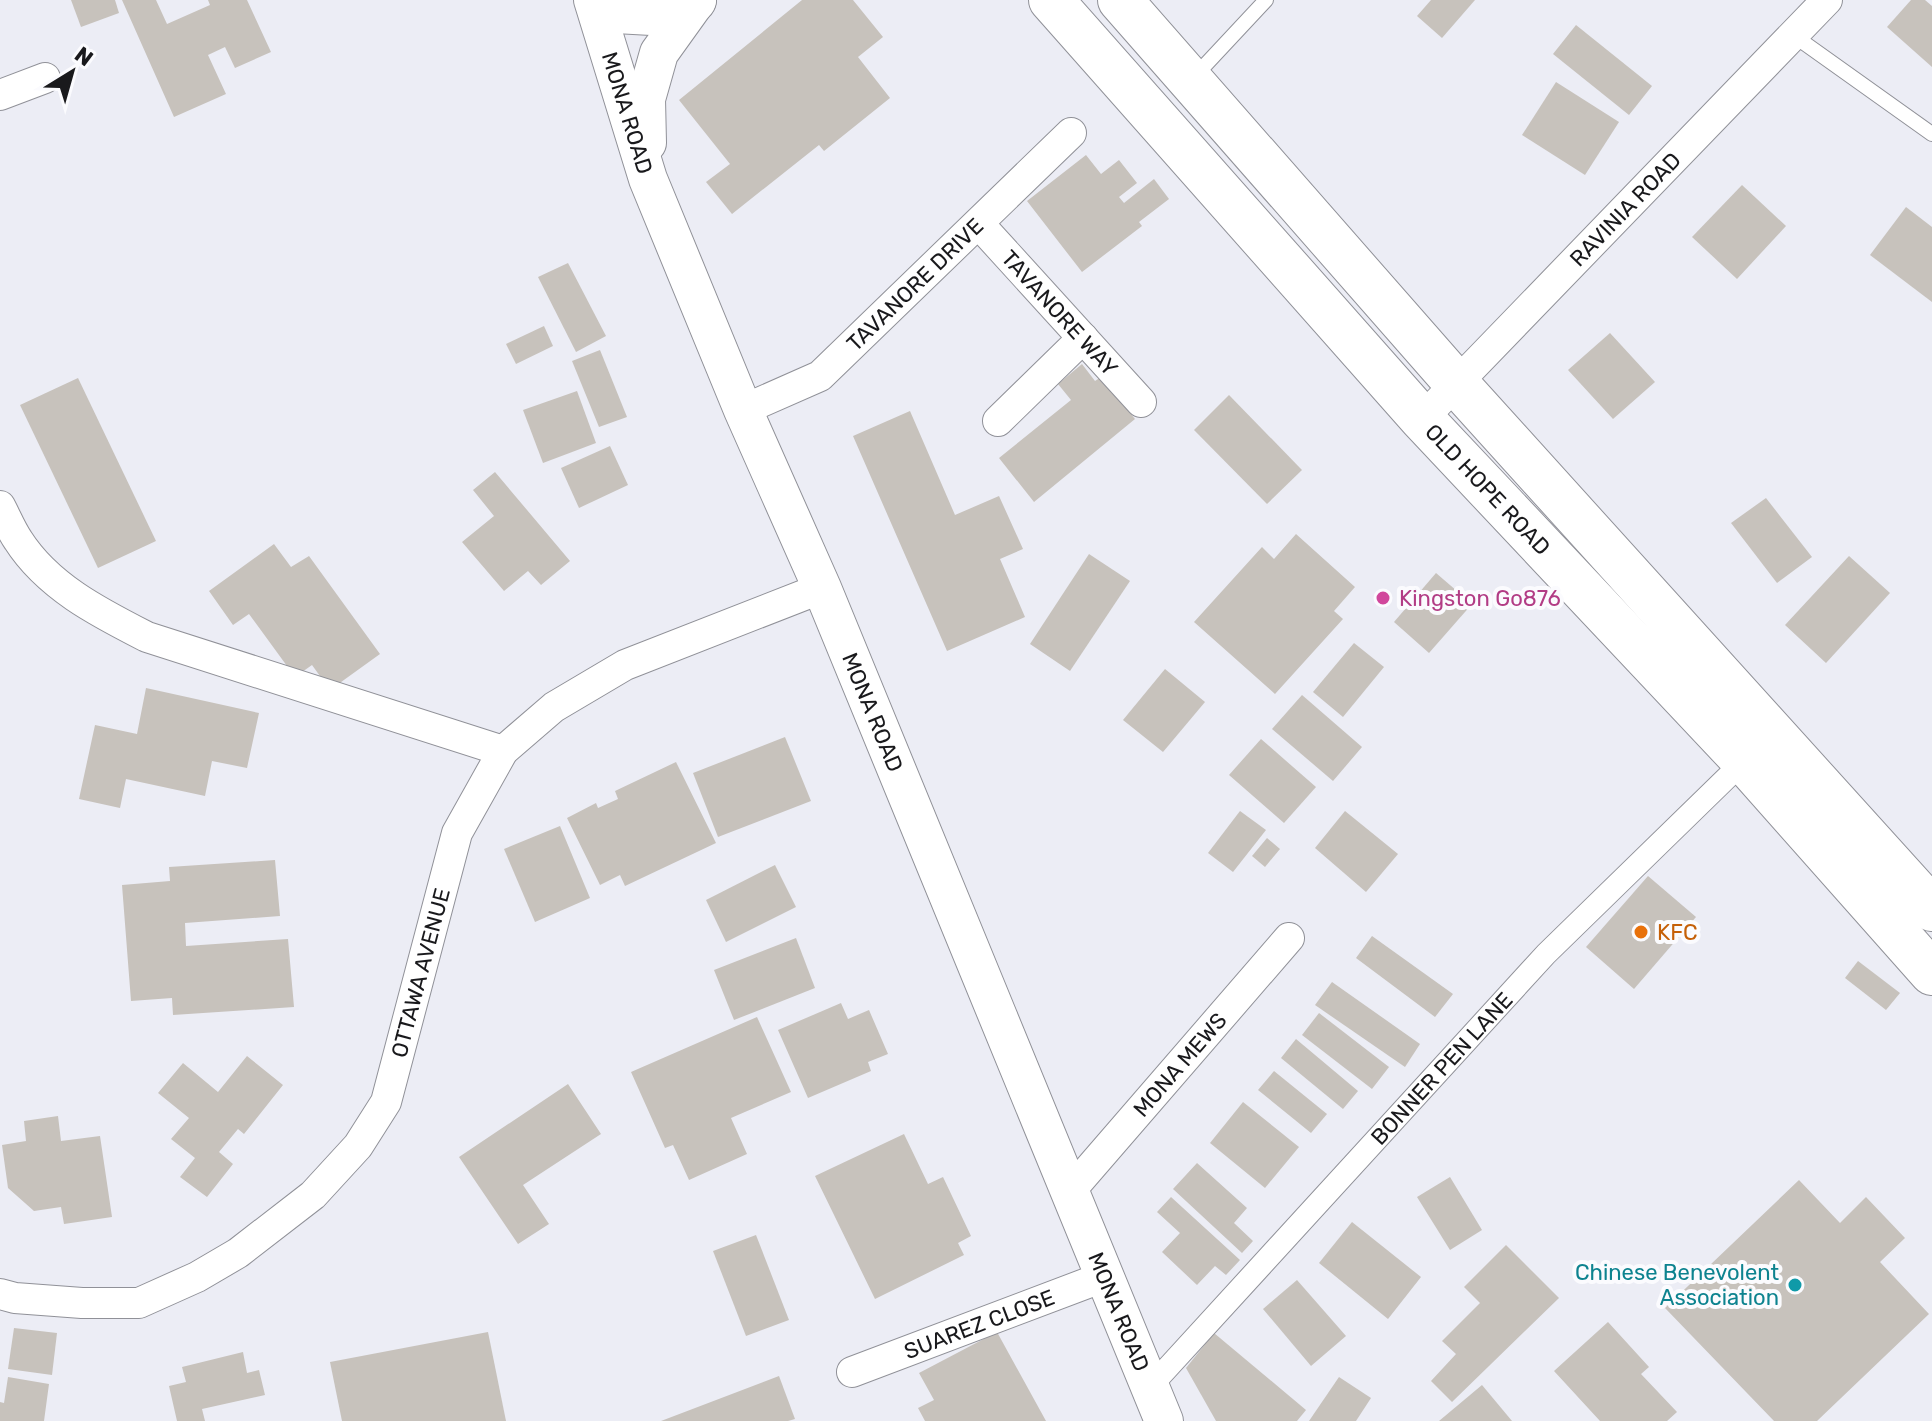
<svg xmlns="http://www.w3.org/2000/svg" width="1932" height="1421" font-family="Rubik,sans-serif">
	<style>
		.building { fill: #c7c2bc }
		.lines { fill: none; stroke-linecap: round; stroke-linejoin: round }
		.service-casing { stroke: #909198; stroke-width: 16 }
		.pedestrian-casing { stroke: #909198; stroke-width: 24 }
		.minor-casing { stroke: #909198; stroke-width: 32 }
		.tertiary-casing { stroke: #909198; stroke-width: 40 }
		.primary-casing { stroke: #909198; stroke-width: 46 }
		.service { stroke: #fff; stroke-width: 14 }
		.pedestrian { stroke: #fff; stroke-width: 22 }
		.minor { stroke: #fff; stroke-width: 30 }
		.tertiary { stroke: #fff; stroke-width: 38 }
		.primary { stroke: #fff; stroke-width: 44 }
		.hotel-dot { fill: #d1479c; stroke: #fbfbfe; stroke-width: 3 }
		.food-dot { fill: #e8710a; stroke: #fbfbfe; stroke-width: 3 }
		.culture-dot { fill: #0f9aa8; stroke: #fbfbfe; stroke-width: 3 }
		.labels { text-anchor: middle; stroke-width: 8; stroke-linejoin: round; paint-order: stroke }
		.street-label { font-size: 22px; fill: #19191c; stroke: #fbfbfe }
		.hotel-label { font-size: 22px; fill: #b23c85; stroke: #fbfbfe; text-anchor: start }
		.food-label { font-size: 22px; fill: #c56008; stroke: #fbfbfe; text-anchor: start }
		.culture-label { font-size: 22px; fill: #0d838f; stroke: #fbfbfe; text-anchor: end }
	</style>
	<rect width="100%" height="100%" fill="#ecedf5"/>
	<g class="building">
		<path d="M71,0H115L119,13L81,27Z"/>
		<path d="M122,0H156L167,24L210,5L208,0H247L271,52L235,68L225,47L208,55L226,94L174,117Z"/>
		<path d="M802,0H853L883,37L858,57L890,98L824,151L819,145L732,214L706,182L730,164L679,100Z"/>
		<path d="M1431,0H1475L1442,38L1417,16Z"/>
		<path d="M1911,0H1925L1932,6V67L1887,27Z"/>
		<path d="M1576,25L1652,86L1629,115L1553,54Z"/>
		<path d="M1556,82L1619,122L1585,175L1522,135Z"/>
		<path d="M1086,155L1101,174L1119,160L1137,183L1119,197L1124,203L1154,179L1169,199L1139,222L1142,226L1082,272L1027,201Z"/>
		<path d="M1742,185L1786,226L1737,279L1692,237Z"/>
		<path d="M1906,207L1932,227V302L1870,255Z"/>
		<path d="M568,263L606,336L576,352L538,277Z"/>
		<path d="M544,326L553,346L516,364L506,344Z"/>
		<path d="M1610,333L1655,382L1613,419L1568,370Z"/>
		<path d="M600,350L627,417L599,427L572,361Z"/>
		<path d="M1082,364L1095,381L1101,377L1135,419L1034,502L999,458L1071,400L1058,384Z"/>
		<path d="M78,378L156,541L98,568L20,405Z"/>
		<path d="M577,391L596,443L543,463L523,410Z"/>
		<path d="M1229,395L1302,470L1267,504L1194,430Z"/>
		<path d="M910,411L955,515L999,496L1023,549L1000,559L1025,617L947,651L853,436Z"/>
		<path d="M610,446L628,485L579,508L561,468Z"/>
		<path d="M495,472L570,561L541,585L528,571L504,591L462,542L494,516L473,490Z"/>
		<path d="M1766,498L1812,557L1777,583L1731,523Z"/>
		<path d="M1296,534L1355,587L1334,611L1343,619L1275,694L1194,622L1262,547L1274,559Z"/>
		<path d="M274,544L291,567L309,556L380,654L330,690L312,665L295,677L249,614L233,625L209,591Z"/>
		<path d="M1089,554L1130,581L1070,671L1030,644Z"/>
		<path d="M1849,556L1890,593L1826,663L1785,625Z"/>
		<path d="M1436,573L1472,604L1429,653L1394,622Z"/>
		<path d="M1354,643L1384,667L1343,717L1313,692Z"/>
		<path d="M1165,669L1205,702L1163,752L1123,720Z"/>
		<path d="M146,688L259,713L247,768L212,761L205,796L126,779L120,808L79,799L95,725L137,734Z"/>
		<path d="M1302,695L1362,747L1333,781L1272,729Z"/>
		<path d="M785,737L811,801L718,837L693,773Z"/>
		<path d="M1261,739L1316,787L1284,823L1229,775Z"/>
		<path d="M676,762L716,843L625,886L620,875L600,885L567,818L596,803L598,808L618,799L615,791Z"/>
		<path d="M1240,811L1266,830L1233,872L1208,853Z"/>
		<path d="M1345,811L1398,854L1366,892L1315,848Z"/>
		<path d="M560,826L590,898L535,922L504,849Z"/>
		<path d="M1267,838L1280,849L1265,867L1252,856Z"/>
		<path d="M275,860L280,916L185,923L186,946L288,939L294,1007L173,1015L172,998L131,1001L122,885L170,881L169,867Z"/>
		<path d="M775,865L796,907L726,942L706,900Z"/>
		<path d="M1648,876L1696,917L1634,989L1586,947Z"/>
		<path d="M1372,936L1453,994L1435,1017L1356,958Z"/>
		<path d="M796,938L815,988L734,1020L714,970Z"/>
		<path d="M1858,961L1900,993L1886,1010L1845,978Z"/>
		<path d="M1332,982L1420,1044L1405,1067L1315,1005Z"/>
		<path d="M841,1003L848,1019L869,1010L888,1054L868,1062L871,1071L808,1098L778,1030Z"/>
		<path d="M1319,1013L1389,1067L1372,1089L1302,1035Z"/>
		<path d="M757,1017L791,1092L731,1118L747,1154L689,1180L673,1145L665,1148L631,1072Z"/>
		<path d="M1296,1039L1358,1091L1343,1109L1281,1058Z"/>
		<path d="M247,1056L283,1085L244,1134L238,1129L219,1152L233,1164L207,1197L180,1177L195,1158L171,1139L189,1118L158,1093L183,1063L218,1092Z"/>
		<path d="M1274,1071L1327,1114L1311,1133L1258,1090Z"/>
		<path d="M568,1084L601,1134L523,1185L549,1224L518,1244L459,1157Z"/>
		<path d="M1243,1102L1299,1147L1265,1188L1210,1143Z"/>
		<path d="M58,1116L61,1141L100,1136L112,1217L64,1224L61,1207L34,1211L8,1188L2,1145L26,1141L24,1121Z"/>
		<path d="M904,1134L928,1184L943,1177L971,1236L958,1243L964,1255L875,1299L815,1176Z"/>
		<path d="M1197,1163L1247,1208L1234,1223L1253,1241L1242,1253L1173,1189Z"/>
		<path d="M1450,1177L1482,1230L1450,1250L1417,1197Z"/>
		<path d="M1799,1180L1840,1223L1866,1197L1905,1238L1880,1262L1929,1314L1817,1421H1774L1665,1308Z"/>
		<path d="M1171,1197L1240,1260L1226,1275L1215,1266L1197,1285L1162,1252L1180,1233L1157,1212Z"/>
		<path d="M1352,1222L1421,1277L1388,1319L1319,1263Z"/>
		<path d="M756,1235L789,1320L746,1336L713,1251Z"/>
		<path d="M1506,1245L1559,1298L1452,1402L1431,1381L1456,1354L1442,1341L1480,1303L1464,1287Z"/>
		<path d="M1297,1280L1346,1336L1311,1366L1263,1309Z"/>
		<path d="M1608,1322L1649,1367L1641,1374L1677,1412L1667,1421H1600L1554,1371Z"/>
		<path d="M14,1328L57,1333L52,1375L8,1369Z"/>
		<path d="M488,1332L506,1421H342L330,1362Z"/>
		<path d="M997,1332L1046,1421H925L918,1408L934,1400L919,1373Z"/>
		<path d="M1214,1333L1306,1410L1297,1421H1216L1186,1368Z"/>
		<path d="M243,1352L247,1373L259,1370L265,1395L202,1409L205,1421H177L169,1386L186,1382L182,1367Z"/>
		<path d="M779,1376L795,1419L788,1421H661Z"/>
		<path d="M8,1377L49,1384L44,1421H0V1402L4,1403Z"/>
		<path d="M1339,1377L1371,1398L1356,1421H1309Z"/>
		<path d="M1482,1385L1512,1421H1439Z"/>
	</g>
	<g class="lines">
		<defs>
			<g id="service">
				<path d="M1793,35L1932,134"/>
				<path d="M1195,76L1266,0"/>
			</g>
			<g id="pedestrian">
				<path id="s1" d="M1150,1387L1546,954L1744,761"/>
			</g>
			<g id="minor">
				<path d="M0,95L45,78"/>
				<path id="s2" d="M979,224L1141,402"/>
				<path id="s3" d="M743,410L820,376L1071,133"/>
				<path id="s4" d="M1422,419L1827,0"/>
				<path d="M998,421L1083,338"/>
				<path d="M0,506C6,517 11,530 18,540C48,587 100,613 147,637L503,751"/>
				<path id="s5" d="M1071,1190L1289,938"/>
				<path id="s6" d="M0,1294L15,1298L82,1303H139L197,1277L238,1253L313,1195L358,1146L386,1102L457,833L503,751L554,707L625,665L822,588"/>
				<path id="s7" d="M852,1372L1106,1276"/>
			</g>
			<g id="tertiary">
				<path id="s8" d="M593,0L648,179L743,410L822,588L1164,1421"/>
				<path d="M647,143L646,99L659,53L697,0"/>
			</g>
			<g id="primary">
				<path d="M606,0L616,11L652,13L694,0"/>
				<path id="s9" d="M1051,0L1422,419L1744,761L1932,973"/>
				<path d="M1120,0L1456,383L1932,909"/>
			</g>
		</defs>
		<use href="#service" class="service-casing"/>
		<use href="#pedestrian" class="pedestrian-casing"/>
		<use href="#minor" class="minor-casing"/>
		<use href="#tertiary" class="tertiary-casing"/>
		<use href="#primary" class="primary-casing"/>
		<use href="#service" class="service"/>
		<use href="#pedestrian" class="pedestrian"/>
		<use href="#minor" class="minor"/>
		<use href="#tertiary" class="tertiary"/>
		<use href="#primary" class="primary"/>
	</g>
	<circle class="hotel-dot" cx="1383" cy="598" r="8"/>
	<circle class="food-dot" cx="1641" cy="932" r="8"/>
	<circle class="culture-dot" cx="1795" cy="1285" r="8"/>
	<g class="labels">
		<g class="street-label">
			<text dy="8" stroke="none"><textPath href="#s8" startOffset="118">MONA ROAD</textPath></text>
			<text dy="8" stroke="none"><textPath href="#s4" startOffset="292">RAVINIA ROAD</textPath></text>
			<text dy="8" stroke="none"><textPath href="#s3" startOffset="216">TAVANORE DRIVE</textPath></text>
			<text dy="8" stroke="none"><textPath href="#s2" startOffset="120">TAVANORE WAY</textPath></text>
			<text dy="8" stroke="none"><textPath href="#s9" startOffset="656">OLD HOPE ROAD</textPath></text>
			<text dy="8" stroke="none"><textPath href="#s8" startOffset="766">MONA ROAD</textPath></text>
			<text dy="8" stroke="none"><textPath href="#s6" startOffset="598">OTTAWA AVENUE</textPath></text>
			<text dy="8" stroke="none"><textPath href="#s5" startOffset="166">MONA MEWS</textPath></text>
			<text dy="8" stroke="none"><textPath href="#s1" startOffset="432">BONNER PEN LANE</textPath></text>
			<text dy="8" stroke="none"><textPath href="#s8" startOffset="1414">MONA ROAD</textPath></text>
			<text dy="8" stroke="none"><textPath href="#s7" startOffset="136">SUAREZ CLOSE</textPath></text>
		</g>
		<g class="hotel-label">
			<text x="1399" y="606">Kingston Go876</text>
		</g>
		<g class="food-label">
			<text x="1657" y="940">KFC</text>
		</g>
		<g class="culture-label">
			<text x="1779" y="1280">Chinese Benevolent<tspan x="1779" dy="25">Association</tspan></text>
		</g>
	</g>
	<g transform="translate(72 72) rotate(37)" stroke="#fbfbfe" stroke-width="6" paint-order="stroke">
	<path d="M0-6L14 30L0 20L-14 30Z" fill="#19191c"/>
	<text y="-12" font-size="22" font-weight="bold" text-anchor="middle" fill="#19191c">N</text>
	</g>
</svg>
